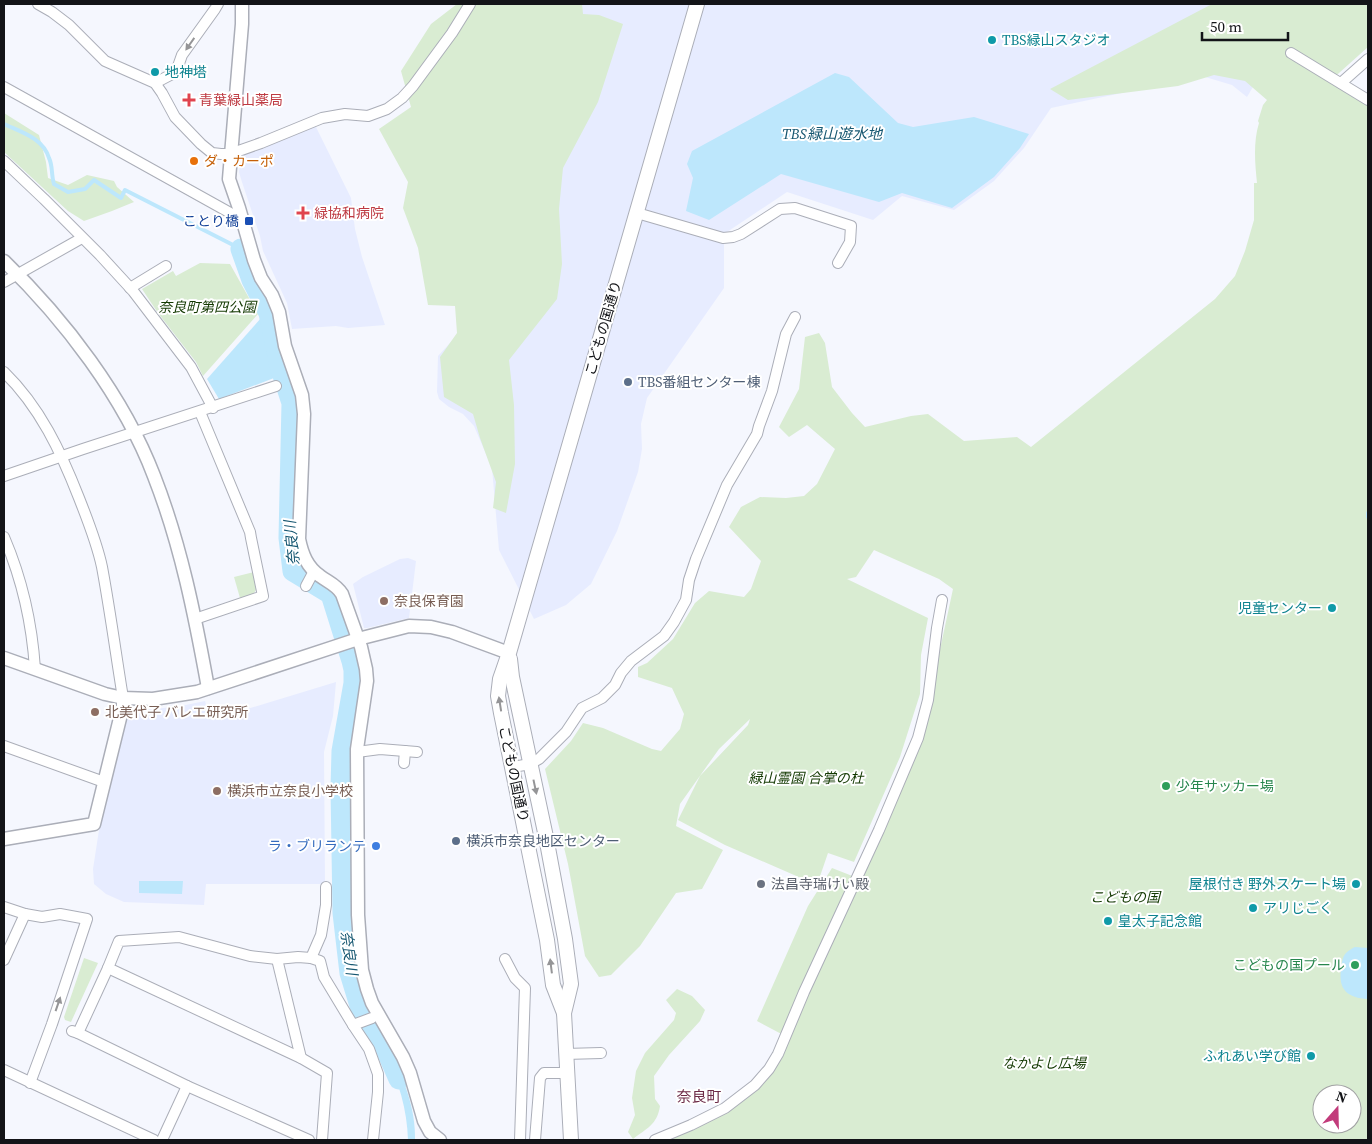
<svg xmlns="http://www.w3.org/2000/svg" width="1372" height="1144" font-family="'Source Serif 4','Noto Sans JP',serif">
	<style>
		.built { fill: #e7ecff }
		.green { fill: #d9ecd2; fill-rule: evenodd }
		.water { fill: #bde7fc }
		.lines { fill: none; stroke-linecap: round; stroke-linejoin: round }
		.stream { stroke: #bde7fc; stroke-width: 4 }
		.river { stroke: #bde7fc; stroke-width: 21 }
		.minor-casing { stroke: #abaeb8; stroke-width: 12 }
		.tertiary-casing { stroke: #abaeb8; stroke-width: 15 }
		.secondary-casing { stroke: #abaeb8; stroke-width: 16 }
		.minor { stroke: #fff; stroke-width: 10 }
		.tertiary { stroke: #fff; stroke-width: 12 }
		.secondary { stroke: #fff; stroke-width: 14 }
		.oneway { fill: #959597 }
		.culture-dot { fill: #0f9aa8; stroke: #fff; stroke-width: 2 }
		.health-dot { fill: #e0444e; stroke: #fff; stroke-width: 2 }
		.food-dot { fill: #e8710a; stroke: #fff; stroke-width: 2 }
		.transit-dot { fill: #1a4fb4; stroke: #fff; stroke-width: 2 }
		.service-dot { fill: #5c6f8a; stroke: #fff; stroke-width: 2 }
		.education-dot { fill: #8d6e63; stroke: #fff; stroke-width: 2 }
		.leisure-dot { fill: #2e9e5b; stroke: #fff; stroke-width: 2 }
		.shop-dot { fill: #3f7fe0; stroke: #fff; stroke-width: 2 }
		.worship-dot { fill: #6b7280; stroke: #fff; stroke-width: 2 }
		.labels { text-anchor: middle; stroke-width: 4; stroke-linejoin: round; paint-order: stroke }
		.culture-label { font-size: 14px; fill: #0d838f; stroke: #fff; text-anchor: start }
		.health-label { font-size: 14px; fill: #be3a42; stroke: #fff; text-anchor: start }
		.food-label { font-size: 14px; fill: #c56008; stroke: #fff; text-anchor: start }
		.transit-label { font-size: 14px; fill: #164399; stroke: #fff; text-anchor: end }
		.park-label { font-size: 14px; font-style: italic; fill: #123800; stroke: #fff }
		.street-label { font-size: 14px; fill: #131418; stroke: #fff }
		.service-label { font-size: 14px; fill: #4e5e75; stroke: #fff; text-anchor: start }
		.education-label { font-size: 14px; fill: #785e54; stroke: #fff; text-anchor: start }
		.leisure-label { font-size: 14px; fill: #27864d; stroke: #fff; text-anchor: start }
		.shop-label { font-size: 14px; fill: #366cbe; stroke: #fff; text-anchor: end }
		.worship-label { font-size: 14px; fill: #5b616d; stroke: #fff; text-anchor: start }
		.water-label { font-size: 15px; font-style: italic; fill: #165771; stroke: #fff }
		.neighbourhood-label { font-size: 15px; fill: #6c2a46; stroke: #fff }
	</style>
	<rect width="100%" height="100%" fill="#f5f7fe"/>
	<g class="built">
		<path d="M546,4H1330L1260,75L1247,97L1232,85L1202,76L1051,108L1024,148L994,181L954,210L902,196L873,220L787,192L724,234V288L647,398L641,424L642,449L638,472L617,531L591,584L566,605L534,619L499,550L492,468L474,426L463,414L449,407L439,399L437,392L438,356L516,271Z"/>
		<path d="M315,125L351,198L355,229L362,257L385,325L348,328L336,326L292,329L287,303L263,251L260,236L241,179L239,172L241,156Z"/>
		<path d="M400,559L408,558L416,561L409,618L367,628H364L353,584L363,577Z"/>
		<path d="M336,682L333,716L324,752L325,884H206L204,905L124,902L106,894L94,884L93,869L99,830L129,709H155L181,706L205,701L211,720Z"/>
	</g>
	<g class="green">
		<path d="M457,4H582L583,14L599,15L623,24L598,102L563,168L559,209L562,264L557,299L509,360L514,405L515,464L506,513L493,508L496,482L480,438L473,414L444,397L440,357L457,333L455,306L428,305L418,248L403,208L408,182L379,129L411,107L401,71L431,24Z"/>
		<path d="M1212,4H1368V47L1329,82L1368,106V1140H667L757,1086L789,1038L757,1021L808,906L832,868L860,879L875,850L933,682L953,589L939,579L874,550L856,577L847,579L928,618L921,655L920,694L900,757L854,862L828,853L817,885L725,845L678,820L700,776L748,725L750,719L719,749L680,804L676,826L723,850L702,889L676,893L640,946L611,975L599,977L585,956L568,864L545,769L571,741L583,723L603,728L652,749L661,751L680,729L684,714L672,688L638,677V667L647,663L673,639L695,603L709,591L744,597L751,589L761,561L729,527L741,507L760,497L786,498L804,496L817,484L835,449L807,425L789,437L779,427L799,389L805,337L819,333L825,343L832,387L852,413L865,427L911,416L928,414L964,441L1017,437L1031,447L1215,299L1235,276L1245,251L1254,220V183H1257C1255,164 1253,142 1259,123L1258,121L1263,105L1267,100L1245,81L1214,75L1178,86L1068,100L1050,89ZM1322,1094H1352V1124H1322Z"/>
		<path d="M4,113L39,135L46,162L48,178L68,185L87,175L114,181L117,187L134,202L112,211L84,221L68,211L4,152Z"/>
		<path d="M200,263L230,264L258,314L203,376L196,362L158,313L142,289L173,271L176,276Z"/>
		<path d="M254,572L257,588L253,595L240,598L234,577Z"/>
		<path d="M84,958L98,963L71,1022L65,1020L64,1017Z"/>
		<path d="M677,989L692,996L705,1010L700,1021L669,1055L654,1076L655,1099L660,1106C657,1125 647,1128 633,1139L628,1132L635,1115L632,1098L636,1071L645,1053L674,1020L676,1013L666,1000Z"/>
	</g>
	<g class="water">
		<path d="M835,73L849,77L898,123L913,127L974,117L1029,134L1020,148L994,177L952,208L902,193L879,202L781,174L709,220L686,211L693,178L687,164L692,151Z"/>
		<path d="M261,318L274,378L219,399L207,379Z"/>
		<path d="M139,881H183L182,894L139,893Z"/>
		<path d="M1355,947L1368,948V999C1348,998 1338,990 1341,969C1343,956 1343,953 1355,947Z"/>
		<path d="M390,1052C404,1078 416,1110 415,1140H408C407,1110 399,1080 384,1053Z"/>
	</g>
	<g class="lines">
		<g class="stream">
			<path d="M4,124C21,132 43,138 49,158C53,166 51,175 54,184L68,192L85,189L94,180L121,198L125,190L241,249"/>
			<path d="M1368,513V517"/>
		</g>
		<path class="river" d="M241,249L252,280L269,313L280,366L292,403L289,538L293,571L331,594L352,661L354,670V683L342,751L341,788L343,913L350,973L361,1009L367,1022L389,1056L399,1079"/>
		<defs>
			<g id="minor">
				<path d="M38,4L52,12L69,25L105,61L155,83L162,93L175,117L201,144L212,153L221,154H230L261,143L322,118L345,114L368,116L387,109L402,98L413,86L452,33L470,4"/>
				<path d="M1291,53L1368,100"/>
				<path d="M155,83L176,72L182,55L215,9L218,4"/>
				<path d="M1341,83L1368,59"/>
				<path d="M4,87L243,220"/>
				<path d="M4,161L44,199L100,255L133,291L191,367L213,408"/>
				<path d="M637,213L723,238L733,237L741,234L780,209L795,208L851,226L850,242L838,263"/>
				<path d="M4,282L82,238"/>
				<path d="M130,288L166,266"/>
				<path d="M4,372C40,407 61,452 79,498C88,521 97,543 102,567C110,610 116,655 123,698"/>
				<path d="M4,476L83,449L276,386"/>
				<path d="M4,537C22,579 32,623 35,669"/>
				<path d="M306,586L314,571"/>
				<path d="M195,619L263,596L251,538L250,532L200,412"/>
				<path d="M4,746L104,782"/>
				<path d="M357,752L380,749L417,752"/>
				<path d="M404,763L405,751"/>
				<path d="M513,767L530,764L539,759L566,732L582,708L602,698L615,685L621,673L631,661L664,636L674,622L686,600L689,580L696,559L727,485L757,434L759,426L772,391L786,334L795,317"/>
				<path d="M326,887V905L321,935L311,958L320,961L324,977L353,1025L369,1049L378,1074V1092L373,1140"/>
				<path d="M4,907L25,914L42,917L60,914L87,919L52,1024L30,1083"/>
				<path d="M311,958L298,957L277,959L250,956L179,937L119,941L108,968L301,1058L327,1073L322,1140"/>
				<path d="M277,959L301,1058"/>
				<path d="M505,959L515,978L525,988L520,1140"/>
				<path d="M4,960L25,914"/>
				<path d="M353,1025L372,1018"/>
				<path d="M72,1031L78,1033L187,1086L309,1140"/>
				<path d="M78,1033L108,968"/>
				<path d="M565,1054L601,1053"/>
				<path d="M4,1070L154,1140"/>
				<path d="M162,1140L187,1086"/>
				<path d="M535,1140L540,1078L544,1073H566"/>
				<path d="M655,1140L691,1125L725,1108L755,1085L769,1069L778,1054L804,992L879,830L918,738L928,700L937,628L942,600"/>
			</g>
			<g id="tertiary">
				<path d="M242,4V24L229,179L239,208L254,260L261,278L272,295L279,312L285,346L302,395L304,414L299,539C302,554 307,567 320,576C328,582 337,585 342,594L361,647L366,669L367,681L357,749L358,915L362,970L367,989L372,1003L403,1057L410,1073L424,1121L430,1132L440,1140"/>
				<path d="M4,261C64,319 124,397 154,476C181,545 195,616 208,688"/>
				<path d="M4,658L105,694L123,698L153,699L197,692L358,639L409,626L431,627L452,632L509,653"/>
				<path d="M4,839L94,824L123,706V698"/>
			</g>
			<g id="secondary">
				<path d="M510,659L512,677L546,837L565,939L571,984L564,1013L571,1140"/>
				<path d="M564,1013L553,985L547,940L501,713L498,696L500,679L509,653L697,4"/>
			</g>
		</defs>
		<use href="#minor" class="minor-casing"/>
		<use href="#tertiary" class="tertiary-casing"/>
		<use href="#secondary" class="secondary-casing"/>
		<use href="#minor" class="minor"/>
		<use href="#tertiary" class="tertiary"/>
		<use href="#secondary" class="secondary"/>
	</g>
	<defs><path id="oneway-solid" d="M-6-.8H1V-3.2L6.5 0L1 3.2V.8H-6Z" transform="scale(1.25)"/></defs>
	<g class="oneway">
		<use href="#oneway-solid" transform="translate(190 44) rotate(125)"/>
		<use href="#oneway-solid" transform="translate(500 704) rotate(-99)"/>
		<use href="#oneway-solid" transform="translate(535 787) rotate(78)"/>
		<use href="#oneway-solid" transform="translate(551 966) rotate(-97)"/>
		<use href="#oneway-solid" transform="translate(58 1004) rotate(-71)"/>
	</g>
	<g class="culture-dot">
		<circle cx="992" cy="40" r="5"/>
		<circle cx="155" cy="72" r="5"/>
		<circle cx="1332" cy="608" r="5"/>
		<circle cx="1356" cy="884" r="5"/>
		<circle cx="1253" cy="908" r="5"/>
		<circle cx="1108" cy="921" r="5"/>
		<circle cx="1311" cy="1056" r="5"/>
	</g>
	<g class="health-dot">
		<path d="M186.5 92.5h5v5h5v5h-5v5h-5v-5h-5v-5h5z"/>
		<path d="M300.5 205.5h5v5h5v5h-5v5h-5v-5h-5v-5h5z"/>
	</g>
	<circle class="food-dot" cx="194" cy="161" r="5"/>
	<rect class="transit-dot" x="244" y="216" width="10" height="10" rx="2.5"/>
	<g class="service-dot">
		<circle cx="628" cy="382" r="5"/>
		<circle cx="456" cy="841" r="5"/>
	</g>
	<g class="education-dot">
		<circle cx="384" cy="601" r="5"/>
		<circle cx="95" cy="712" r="5"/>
		<circle cx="217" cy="791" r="5"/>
	</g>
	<g class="leisure-dot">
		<circle cx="1166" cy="786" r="5"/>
		<circle cx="1355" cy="965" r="5"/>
	</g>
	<circle class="shop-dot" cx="376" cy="846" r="5"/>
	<circle class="worship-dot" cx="761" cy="884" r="5"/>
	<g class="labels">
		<g class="culture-label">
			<text x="1002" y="45">TBS緑山スタジオ</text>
			<text x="165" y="77">地神塔</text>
			<text x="1322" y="613" text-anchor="end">児童センター</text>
			<text x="1346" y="889" text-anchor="end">屋根付き 野外スケート場</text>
			<text x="1263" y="913">アリじごく</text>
			<text x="1118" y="926">皇太子記念館</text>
			<text x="1301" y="1061" text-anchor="end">ふれあい学び館</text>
		</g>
		<g class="health-label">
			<text x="199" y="105">青葉緑山薬局</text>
			<text x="314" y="218">緑協和病院</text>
		</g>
		<g class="food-label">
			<text x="204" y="166">ダ・カーポ</text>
		</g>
		<g class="transit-label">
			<text x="239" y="226">ことり橋</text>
		</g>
		<g class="park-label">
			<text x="207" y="312">奈良町第四公園</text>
			<text x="806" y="783">緑山霊園 合掌の杜</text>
			<text x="1125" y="902">こどもの国</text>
			<text x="1044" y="1068">なかよし広場</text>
		</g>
		<g class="street-label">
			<text transform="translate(603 328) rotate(-74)" y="5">こどもの国通り</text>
			<text transform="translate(514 774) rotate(78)" y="5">こどもの国通り</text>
		</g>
		<g class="service-label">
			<text x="638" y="387">TBS番組センター棟</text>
			<text x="466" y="846">横浜市奈良地区センター</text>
		</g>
		<g class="education-label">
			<text x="394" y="606">奈良保育園</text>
			<text x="105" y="717">北美代子 バレエ研究所</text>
			<text x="227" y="796">横浜市立奈良小学校</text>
		</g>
		<g class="leisure-label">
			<text x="1176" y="791">少年サッカー場</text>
			<text x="1345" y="970" text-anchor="end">こどもの国プール</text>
		</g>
		<g class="shop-label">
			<text x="366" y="851">ラ・ブリランテ</text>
		</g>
		<g class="worship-label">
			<text x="771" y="889">法昌寺瑞けい殿</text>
		</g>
		<g class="water-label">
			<text x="832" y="139">TBS緑山遊水地</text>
			<text transform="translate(292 543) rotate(-95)" y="5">奈良川</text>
			<text transform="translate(349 953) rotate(82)" y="5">奈良川</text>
		</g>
		<g class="neighbourhood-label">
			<text x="699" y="1102">奈良町</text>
		</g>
	</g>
	<rect width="1372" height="1144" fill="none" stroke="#131418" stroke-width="10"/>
	<g transform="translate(1337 1109) rotate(20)"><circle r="24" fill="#ffffff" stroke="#a1a1a3"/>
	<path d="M0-4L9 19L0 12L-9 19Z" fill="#c23b7b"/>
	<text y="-8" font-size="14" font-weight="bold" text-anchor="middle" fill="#131418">N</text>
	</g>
	<path d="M1202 32v8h86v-8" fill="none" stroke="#131418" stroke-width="2.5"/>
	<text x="1210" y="32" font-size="15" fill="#131418" stroke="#ffffff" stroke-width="4" paint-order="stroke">50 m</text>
</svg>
